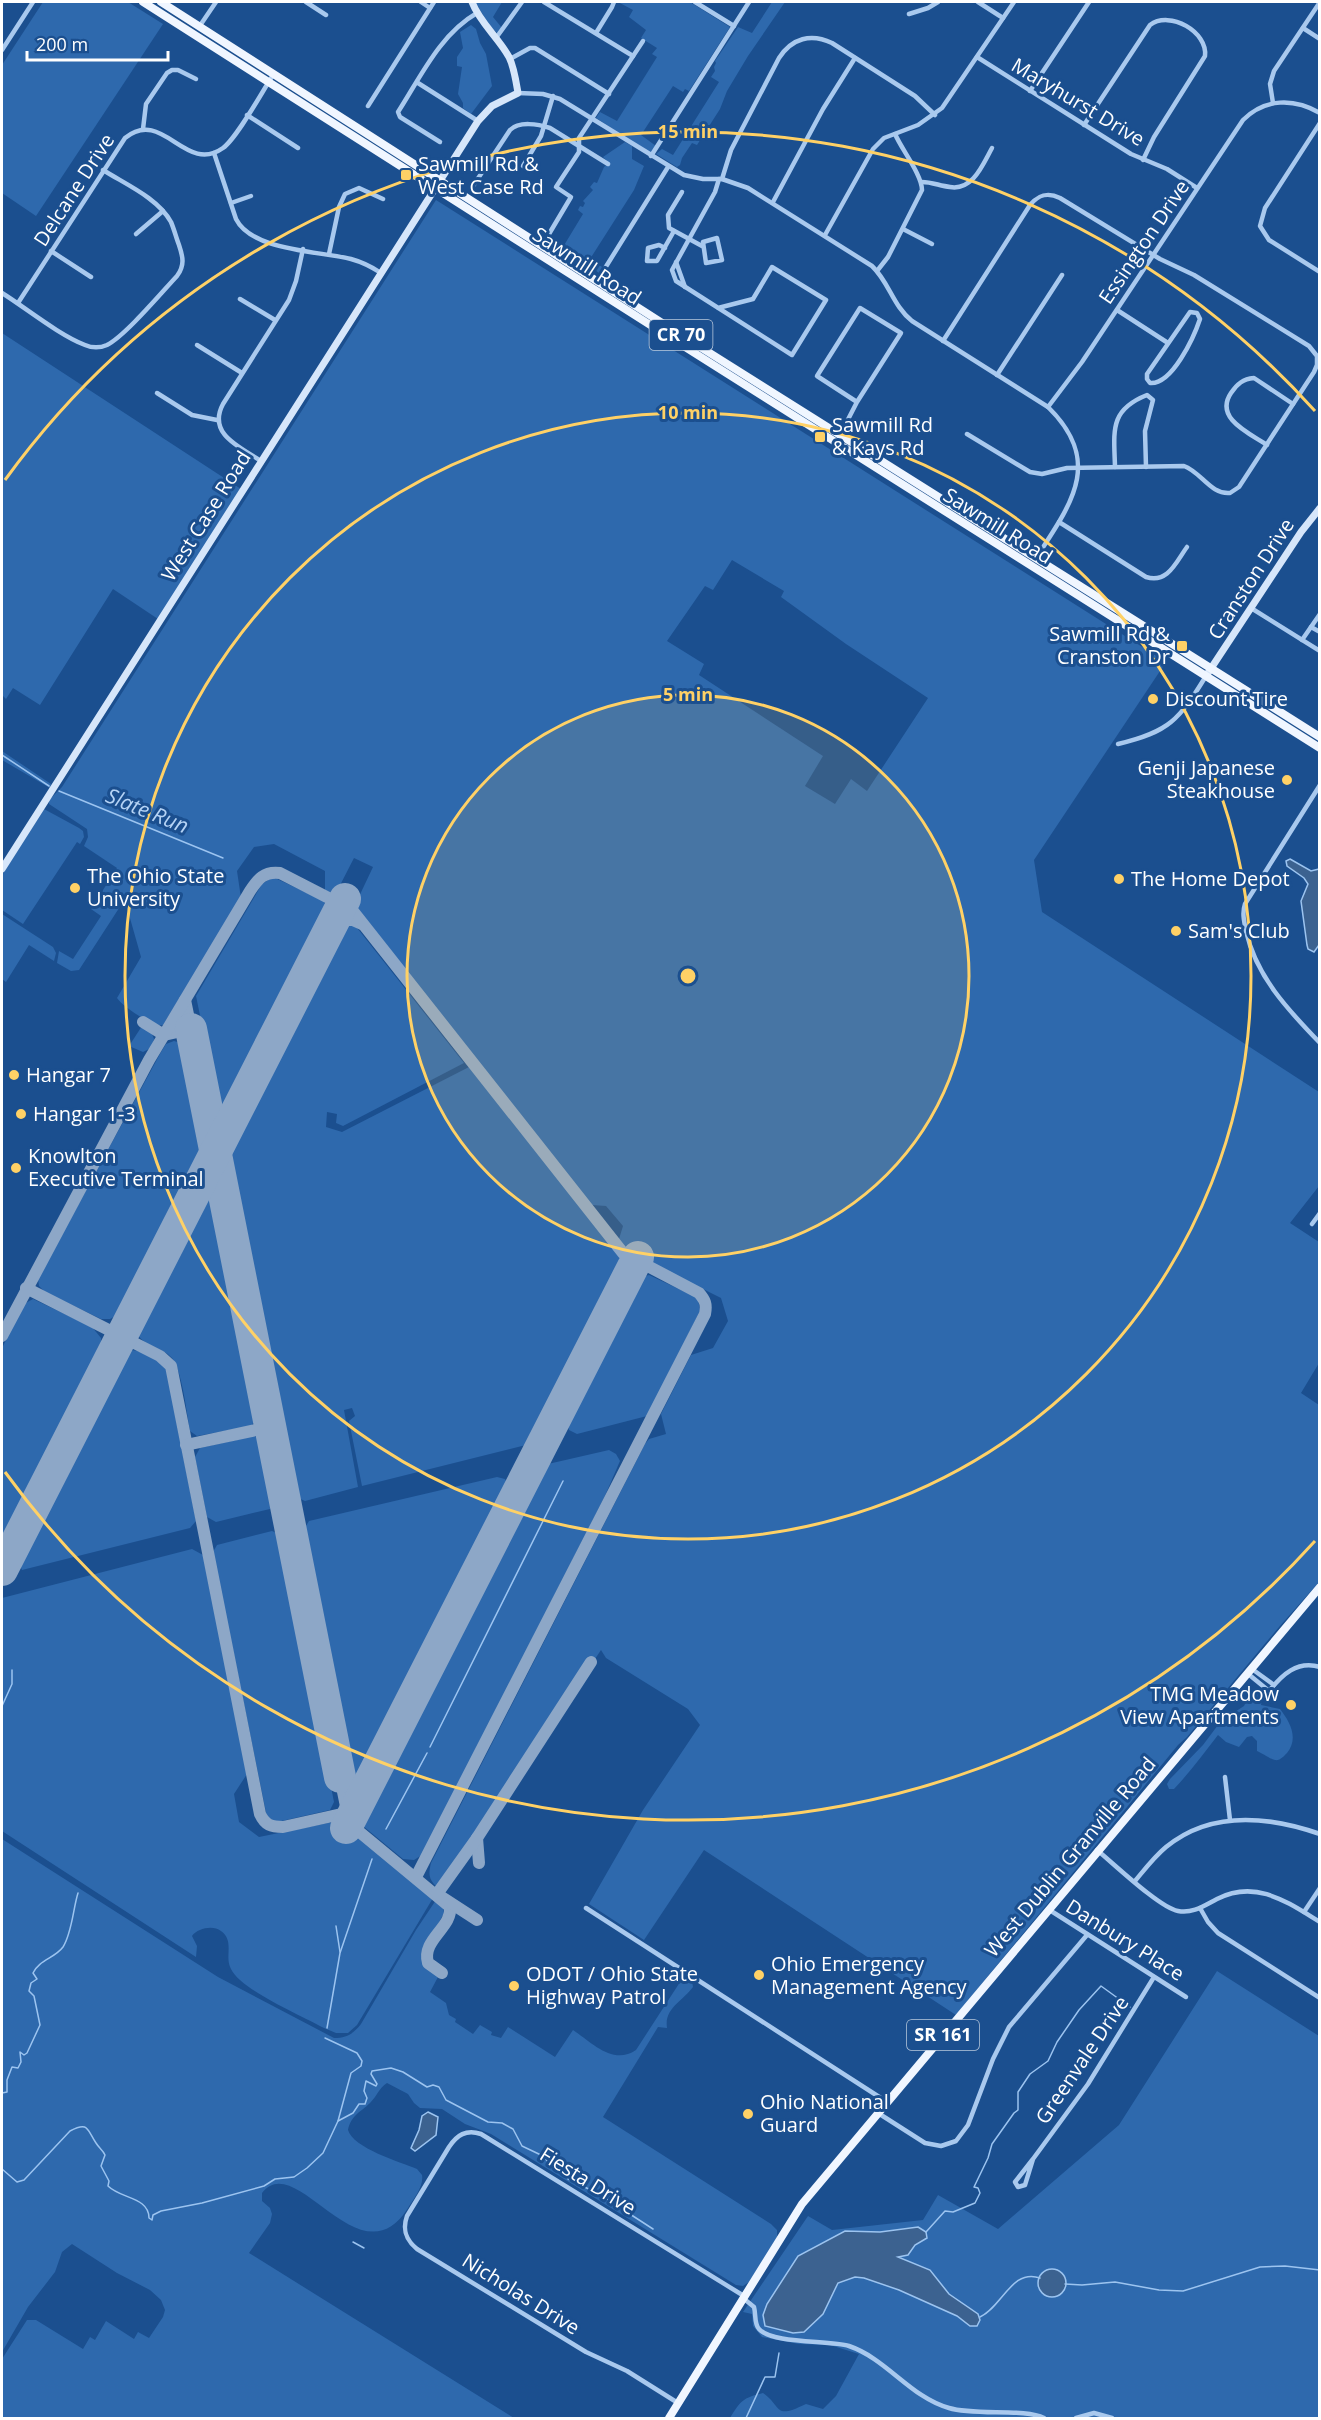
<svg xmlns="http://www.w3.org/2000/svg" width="1321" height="2420" font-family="'Open Sans',sans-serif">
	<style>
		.green { fill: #2e69ad; fill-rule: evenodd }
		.water { fill: #3c6290; stroke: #9cc4f0; stroke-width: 1.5 }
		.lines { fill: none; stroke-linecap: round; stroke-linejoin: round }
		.stream { stroke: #9cc4f0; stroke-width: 1.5 }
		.taxiway { stroke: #8da7c7; stroke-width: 12 }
		.runway { stroke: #8da7c7; stroke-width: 32 }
		.street { stroke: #a9c9ee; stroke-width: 4.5 }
		.secondary { stroke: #d6e6fa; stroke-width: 7 }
		.primary { stroke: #f0f6ff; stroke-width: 8 }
		.ring { fill: none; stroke: #ffd166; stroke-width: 3 }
		.poi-dot { fill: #ffd166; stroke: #1b4f8f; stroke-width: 2 }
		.labels { text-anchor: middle; stroke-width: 6; stroke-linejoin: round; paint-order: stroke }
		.shield { fill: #1b4f8f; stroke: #bbcadd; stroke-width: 1.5 }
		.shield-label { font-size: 18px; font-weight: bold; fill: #fff }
		.street-label { font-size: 20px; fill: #fff; stroke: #1b4f8f }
		.poi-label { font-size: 20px; fill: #fff; stroke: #1b4f8f; text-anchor: start }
		.water-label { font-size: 21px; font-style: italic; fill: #b5d3f5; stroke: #1b4f8f }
		.centre { fill: #ffd166; stroke: #1b4f8f; stroke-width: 3 }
		.ring-label { font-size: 18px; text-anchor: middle; font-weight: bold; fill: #ffd166; stroke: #1b4f8f; stroke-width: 6; stroke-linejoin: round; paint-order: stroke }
	</style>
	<rect width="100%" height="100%" fill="#1b4f8f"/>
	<g class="green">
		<path d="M43,2H128L163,24L36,216L2,193V65Z"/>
		<path d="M475,2H502L493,17L502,28L498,34L490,26Z"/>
		<path d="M618,2H690L730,27L689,91L685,89L683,92L673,86L641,135L656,146L651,153L596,118L600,112L617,121L657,57L652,54L657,48L641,38L646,30L629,17L633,10Z"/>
		<path d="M772,2H785L748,56L727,91L720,109L697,145L692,143L682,158L680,165L677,167L656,154L662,149L673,155L719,82L711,77L715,71L714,67L716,63L715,61L738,27L752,33Z"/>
		<path d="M471,25L476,29L480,43L486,54L492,86L471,114L463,108V103L458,94L462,67L457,66V57L463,48L460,32Z"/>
		<path d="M625,142L632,146V159L644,166L634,190L590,259L602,267L599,273L563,247L583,214L578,210L580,206L583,207L585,203L583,201L593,190L590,187L594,182L597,183L604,167L609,163L603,157Z"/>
		<path d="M436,200L1166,662L1034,860L1042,912L1319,1092V1186L1290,1223L1319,1242V1363L1301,1393L1319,1405V1582L1279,1627L1187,1737L1178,1745L956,2015L704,1850L644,1940L589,1904L643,1810L700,1725L688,1709L606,1658L601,1650L444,1885L438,1888C429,1880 428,1875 431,1863L645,1444L649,1439L666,1434L661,1414L691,1355L713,1348L728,1321L721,1298L629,1252L619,1239L623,1226L606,1206L592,1205L355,905L373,867L354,858L335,895L325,890V871L274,844L254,847L237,871L241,898L163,1025C153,1027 123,1007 117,998L141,957L126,904L123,902L79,970L71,971L57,963L59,951L73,959L101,916L91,909L117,868L84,846L88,837L87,829L49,804V800L62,787ZM732,560L784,591L781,597L846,644L928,698L867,791L851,779L835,804L805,786L823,756L699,675L704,664L667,641L705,586L713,590Z"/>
		<path d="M2,333L241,489L158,619L113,589L40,705L13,688L6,699L2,695Z"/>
		<path d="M2,751L51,784L50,788L2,760Z"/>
		<path d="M44,809L79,828L83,831L84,837L80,844L77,842L23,924L2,910V875Z"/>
		<path d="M273,877L324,901L327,911L225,1109L219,1107L196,996L262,884Z"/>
		<path d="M2,914L53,947L56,953L54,961L29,945L6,982L2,979Z"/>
		<path d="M354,924L464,1063L343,1126L336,1123L337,1114L327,1112L326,1127L342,1132L469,1067L619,1256L620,1270L533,1439L526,1445L362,1486L349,1421L355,1416L352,1408L344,1410L358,1487L305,1501L296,1497L227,1155L343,927Z"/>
		<path d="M142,1026L151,1031L154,1039L151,1048L143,1052L129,1046Z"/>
		<path d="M174,1041L181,1043L185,1050L204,1145L203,1153L121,1313L110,1319H101L45,1292L39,1286L38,1279L161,1052L166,1044Z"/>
		<path d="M207,1193L214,1197L257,1418L251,1426L197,1436L190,1431C187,1415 182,1370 172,1358C162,1346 142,1347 136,1331Z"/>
		<path d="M649,1275L698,1298L700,1311L647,1416L577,1434L569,1430L567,1423L642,1277Z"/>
		<path d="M33,1299L92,1327L101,1338L102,1351L2,1547V1348L24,1304Z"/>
		<path d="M130,1350C142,1350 158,1359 166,1368L196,1521L190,1528L22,1570L19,1563L125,1353Z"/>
		<path d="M254,1436L259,1438L264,1443L275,1500L270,1509L216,1522L207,1517L195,1457L200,1448Z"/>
		<path d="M609,1450L616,1454L620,1461L604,1498L422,1855L414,1860L403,1859L363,1826L362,1820L541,1470L548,1464Z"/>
		<path d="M497,1477L505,1479L508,1485L506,1491L357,1780L351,1777L301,1534L309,1521Z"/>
		<path d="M272,1531L281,1535L334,1802L330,1810L277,1822L267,1817L213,1552L217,1545Z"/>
		<path d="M192,1549L203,1555L247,1774L234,1794L239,1822L259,1837L333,1822C357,1828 412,1880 433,1898L357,2025L348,2033H336L324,2028C302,2016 241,1990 231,1969C224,1957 235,1941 221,1931C213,1925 198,1928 192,1936L197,1946L196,1957L2,1831V1598Z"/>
		<path d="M1253,1688H1258L1263,1692L1261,1705L1280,1709C1290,1722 1299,1738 1287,1753C1284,1756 1280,1761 1275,1760C1270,1759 1262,1753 1257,1751V1741L1252,1736L1247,1737L1239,1747L1226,1742L1218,1735C1204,1753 1191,1771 1174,1789H1169L1167,1784L1170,1779L1203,1745L1221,1721L1244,1706Z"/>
		<path d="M2,1839L218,1977L334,2038C347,2038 353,2034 361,2024L416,1930L436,1900L443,1906L444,1913L422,1954L424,1963L438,1977L430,1992L446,2003L449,2015L456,2019L455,2022L473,2034L480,2025L492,2032L491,2035L501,2038L508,2027L555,2057L573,2030C591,2042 613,2066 636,2050L682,1979L688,1978L692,1981L693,1987C683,2001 664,2008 667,2028L658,2027L603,2117L771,2224L777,2230V2237L749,2282L743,2286L736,2285L491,2134L465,2124L442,2109L420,2108L414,2103L408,2094L387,2083C379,2088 377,2096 370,2103C361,2112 351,2115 348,2130C353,2148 400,2162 417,2169L422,2175C424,2186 414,2198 408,2208C360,2284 296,2148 262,2193V2201L270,2208L272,2214L270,2223L249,2253L514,2418H2V2359L27,2320H36L83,2349L90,2337L95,2340L106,2321L134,2339L138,2332L149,2338L163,2317L165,2310L161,2300L150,2290L117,2273L72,2244L62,2252L55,2272L28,2307L2,2352Z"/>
		<path d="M1217,1971L1319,2036V2418H730C741,2400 743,2398 763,2393C783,2407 773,2420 806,2404L823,2409L836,2396L859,2354L830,2345L799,2344L762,2337L753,2326L752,2314L743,2312L808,2216L832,2230L923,2220L938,2195L998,2229L1119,2125Z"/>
	</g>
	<g class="water">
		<path d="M1290,859L1311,871L1319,869V945L1314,952L1308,949L1307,945L1301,901L1308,884L1304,878L1287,866L1286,861Z"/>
		<path d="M428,2112L438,2117L436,2135L415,2151L411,2148L419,2130L422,2116Z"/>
		<path d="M918,2227L926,2232L927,2238L915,2245L908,2255L898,2257L930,2270L949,2294L978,2314L980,2320L977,2326H970L957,2316L899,2290L864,2278L855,2277L838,2283L823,2314L804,2332L793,2333L765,2326L763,2315L767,2304L798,2256L845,2231L880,2232Z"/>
		<circle cx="1052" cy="2283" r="14"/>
	</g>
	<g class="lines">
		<g class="stream">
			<path d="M2,755L49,786"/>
			<path d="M59,791L223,858"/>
			<path d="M2,1706L12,1684V1670"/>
			<path d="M430,1747L563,1481"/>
			<path d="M386,1829L427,1753"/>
			<path d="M336,1926L340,1952"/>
			<path d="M327,2028L340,1953L372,1859"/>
			<path d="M2,2093L7,2092V2080L12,2067L18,2068L21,2062L20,2052L24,2055L27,2053L40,2025L34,1996L29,1991L31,1983L37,1979L33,1973C39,1960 55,1958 63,1947C72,1933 73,1909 78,1893"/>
			<path d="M338,2121L353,2113L359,2104H365L367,2098L364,2091L366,2081L376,2086L377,2084L371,2074L372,2071L391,2068L403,2072L427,2087L433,2085L439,2087L446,2100L488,2122L502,2123L513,2129L522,2146L543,2156L551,2165L562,2168L568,2179L599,2194L653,2229"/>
			<path d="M2,2169L17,2182L24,2180L70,2131C89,2121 87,2130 96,2143C99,2148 103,2150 105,2155L101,2166L109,2181L108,2186C121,2199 149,2197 149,2218L152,2220L153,2215L161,2211L202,2203L264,2186L275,2179L294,2177L307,2168L323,2153L338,2121L351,2073L361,2066L362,2061L357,2053L325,2038"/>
			<path d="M926,2232L945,2211L953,2212L975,2203L980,2193L978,2188L974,2187L988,2158L992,2144L1014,2113L1018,2110V2092L1030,2074L1048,2061L1057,2042L1079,2010L1101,1986L1130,2007"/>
			<path d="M353,2242L364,2248"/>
			<path d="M1065,2284L1082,2285L1115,2282L1159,2290L1183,2291L1260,2267L1285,2266L1320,2270"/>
			<path d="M980,2317C1002,2307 1012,2268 1040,2278"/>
			<path d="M746,2418L765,2377H775L779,2353"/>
		</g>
		<g class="taxiway">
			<path d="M335,920H353L362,924"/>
			<path d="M143,1022L164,1035L191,1029L185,1000"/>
			<path d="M26,1288L160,1356L171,1366L260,1814C265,1825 271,1827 283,1827L355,1811"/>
			<path d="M2,1336L149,1060L250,891C258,879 264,871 280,873L352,910L623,1253L699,1293C705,1300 707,1304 705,1314L416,1877"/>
			<path d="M186,1445L270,1427"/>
			<path d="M340,1777L349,1821"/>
			<path d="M339,1815L450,1907C453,1927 421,1940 428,1963L442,1973"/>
			<path d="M477,1838L479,1863"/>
			<path d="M477,1920L437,1894L477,1838L591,1662"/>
		</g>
		<g class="runway">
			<path d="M191,1029L340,1777"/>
			<path d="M2,1570L345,899"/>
			<path d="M346,1828L638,1257"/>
		</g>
		<g class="street">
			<path d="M306,2L326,15"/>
			<path d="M421,2L430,8"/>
			<path d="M544,2L633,56"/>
			<path d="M695,2L734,26"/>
			<path d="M978,2L1003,18"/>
			<path d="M909,14L928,8L938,2"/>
			<path d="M199,27L216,2"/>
			<path d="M1303,28L1320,39"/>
			<path d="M596,33L612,7L614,2"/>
			<path d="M496,38L522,2"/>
			<path d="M2,50L33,2"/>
			<path d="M977,57L1131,154L1167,169L1197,188"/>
			<path d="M510,59L530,48H535L609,94"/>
			<path d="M418,83L478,121"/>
			<path d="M1030,91L1089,2"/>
			<path d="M518,93L543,94L560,99L684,175L703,179H722L748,188L872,266C889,282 893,306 912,321L1048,407C1104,462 1071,504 1036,558"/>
			<path d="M1273,103L1270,84L1274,71L1320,2"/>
			<path d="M368,106L434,2"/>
			<path d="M247,115L298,148"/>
			<path d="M1320,123L1265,208L1260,226L1269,240L1320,272"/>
			<path d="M1084,125L1150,25C1170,10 1208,32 1205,56L1154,137L1143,160"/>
			<path d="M143,129L146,104L167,73L172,70H178L196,79"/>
			<path d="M440,142L400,117L398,112C420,78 440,34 477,13"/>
			<path d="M214,153L236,219C252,251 319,251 351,259C362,262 372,267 381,273"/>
			<path d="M651,156L749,2"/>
			<path d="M523,166L541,136L553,96"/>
			<path d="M722,179L731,150L779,58C792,38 811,33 832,43L915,96L935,115"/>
			<path d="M922,182C932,182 940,186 950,187C973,191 983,164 992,148"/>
			<path d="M473,186L510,130C519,121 538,124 550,128L608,164"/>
			<path d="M682,192L668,215L669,228L702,246"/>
			<path d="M773,202L823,109L855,58"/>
			<path d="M231,203L251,196"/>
			<path d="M903,229L932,244"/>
			<path d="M136,234L163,211"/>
			<path d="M549,234L571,197L556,187L579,152V138L643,41"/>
			<path d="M825,235L873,149L884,138L918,125L942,108L1014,2"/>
			<path d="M717,238L722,260L706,263L703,242Z"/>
			<path d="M665,248L659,245L648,248L647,261H657L674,231"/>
			<path d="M51,251L91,277"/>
			<path d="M329,254L339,207L345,194L359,188L383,199"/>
			<path d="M676,262L685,287"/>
			<path d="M877,271L888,257L922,190C922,175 902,150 895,134"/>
			<path d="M602,273L668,167"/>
			<path d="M2,293C26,308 59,335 85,345C92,348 100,348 107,345C125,336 162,292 177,276C185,265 183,257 179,245C176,237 174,229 171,222C158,198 125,184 103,170"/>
			<path d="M240,299L275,320"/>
			<path d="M18,303L125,138C163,107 185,175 223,148C237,138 262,92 273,75"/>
			<path d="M718,308L753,299L772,267L826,300L792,355L676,281L672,270L715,192L719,179"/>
			<path d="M1117,310L1168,343"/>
			<path d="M1190,312L1197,313L1200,319C1194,337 1172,385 1150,383L1147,379V374Z"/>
			<path d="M943,341L1030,205C1039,194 1048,192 1060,198L1160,259L1194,275L1309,346L1317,356V365L1314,372L1239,487L1230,493C1211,495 1201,472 1184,466L1067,468L1042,474L1030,472L967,434"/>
			<path d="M197,345L242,373"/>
			<path d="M997,375L1062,275"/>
			<path d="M157,393L192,415L217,420"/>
			<path d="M1048,407L1082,362L1243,120C1265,98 1294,98 1320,113"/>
			<path d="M840,435L857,402L901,333L860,308L817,376L857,402"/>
			<path d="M1267,445C1249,433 1214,418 1231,393C1237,384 1243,379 1254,378L1293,404"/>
			<path d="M261,461C240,447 207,434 223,404L289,300L296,281L303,249"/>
			<path d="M1115,467C1114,431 1109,410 1147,395L1153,400L1145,431L1146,467"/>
			<path d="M1059,522L1146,577C1168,584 1176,562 1187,547"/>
			<path d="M1251,608L1320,651"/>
			<path d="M1311,627L1320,632"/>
			<path d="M1302,640L1320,614"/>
			<path d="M1118,744C1169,732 1179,720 1206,676"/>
			<path d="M1320,785L1245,904C1242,913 1244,921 1246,931C1256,976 1288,1010 1320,1043"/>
			<path d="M1312,1224L1320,1213"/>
			<path d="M1252,1669L1274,1685"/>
			<path d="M1247,1673L1269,1691C1282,1675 1297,1660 1320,1667"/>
			<path d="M1225,1777L1230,1820"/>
			<path d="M1097,1850C1114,1864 1160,1908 1178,1911C1193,1914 1205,1905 1217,1899C1256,1879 1287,1902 1320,1922"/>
			<path d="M1135,1881C1145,1869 1154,1857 1166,1847C1211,1810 1268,1816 1320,1834"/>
			<path d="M586,1908L887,2102"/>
			<path d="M1200,1908L1208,1922L1218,1933L1320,1998"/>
			<path d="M1048,1909L1186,1997"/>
			<path d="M1304,1912L1320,1888"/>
			<path d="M878,2113L925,2143L941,2146L956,2141L968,2125L993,2059L1009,2027L1087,1935"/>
			<path d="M1033,2159L1015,2182L1018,2187L1025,2185L1033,2159L1088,2084L1154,1977"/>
			<path d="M743,2298L754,2307C756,2314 754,2324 759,2329C772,2344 829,2340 849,2346C887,2359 910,2397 949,2408C975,2416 1025,2408 1044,2418"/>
			<path d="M678,2403L627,2371L586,2352L417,2249C406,2240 402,2230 407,2216L449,2147C457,2135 466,2129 481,2134L744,2296"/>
			<path d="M1076,2418L1094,2413L1112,2418"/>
		</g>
		<g class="secondary">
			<path d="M1206,676L1301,532L1320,508"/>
			<path d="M2,869L478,121L492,106L518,93C516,81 514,67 509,57C498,37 480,23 472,2"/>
		</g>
		<g class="primary">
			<path d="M143,2L666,335L1320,748"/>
			<path d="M161,2L670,328L1320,737"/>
			<path d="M669,2418L802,2204L1320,1587"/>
		</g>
	</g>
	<circle cx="688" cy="976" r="281" fill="#ffd166" fill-opacity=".12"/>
	<g class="ring">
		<circle cx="688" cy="976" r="281"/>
		<circle cx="688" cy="976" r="563"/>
		<path d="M1315 1541A844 844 0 0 1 5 1472M5 480A844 844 0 0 1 1315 411"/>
	</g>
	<g class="poi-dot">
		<rect x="400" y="169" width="12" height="12" rx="3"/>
		<rect x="814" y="431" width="12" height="12" rx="3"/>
		<rect x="1176" y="640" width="12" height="12" rx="3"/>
		<circle cx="1153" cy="699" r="6"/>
		<circle cx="1287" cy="780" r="6"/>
		<circle cx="1119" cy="879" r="6"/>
		<circle cx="75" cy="888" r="6"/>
		<circle cx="1176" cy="931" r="6"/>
		<circle cx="14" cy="1075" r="6"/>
		<circle cx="21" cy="1114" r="6"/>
		<circle cx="16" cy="1168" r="6"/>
		<circle cx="1291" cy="1705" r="6"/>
		<circle cx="759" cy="1975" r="6"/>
		<circle cx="514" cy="1986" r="6"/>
		<circle cx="748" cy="2114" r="6"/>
	</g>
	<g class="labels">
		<g class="shield">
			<rect x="649.5" y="320" width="63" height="30" rx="4.5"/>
			<rect x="907" y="2020" width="72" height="30" rx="4.5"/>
		</g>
		<g class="shield-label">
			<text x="681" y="341">CR 70</text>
			<text x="943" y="2041">SR 161</text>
		</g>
		<g class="street-label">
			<text transform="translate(1078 102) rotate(31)" y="7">Maryhurst Drive</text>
			<text transform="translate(74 190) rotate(-57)" y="7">Delcane Drive</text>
			<text transform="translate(1144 242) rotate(-56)" y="7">Essington Drive</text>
			<text transform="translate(587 266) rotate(33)" y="7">Sawmill Road</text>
			<text transform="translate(206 516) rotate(-58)" y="7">West Case Road</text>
			<text transform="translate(998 526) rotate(32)" y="7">Sawmill Road</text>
			<text transform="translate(1251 579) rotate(-57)" y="7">Cranston Drive</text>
			<text transform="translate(1070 1857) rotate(-50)" y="7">West Dublin Granville Road</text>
			<text transform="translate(1125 1940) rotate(32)" y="7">Danbury Place</text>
			<text transform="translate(1082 2060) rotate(-56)" y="7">Greenvale Drive</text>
			<text transform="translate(588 2181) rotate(32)" y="7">Fiesta Drive</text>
			<text transform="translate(521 2294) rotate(32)" y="7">Nicholas Drive</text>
		</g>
		<g class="poi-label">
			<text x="418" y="171">Sawmill Rd &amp;<tspan x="418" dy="23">West Case Rd</tspan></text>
			<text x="832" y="432">Sawmill Rd<tspan x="832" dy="23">&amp; Kays Rd</tspan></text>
			<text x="1170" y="641" text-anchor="end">Sawmill Rd &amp;<tspan x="1170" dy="23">Cranston Dr</tspan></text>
			<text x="1165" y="706">Discount Tire</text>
			<text x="1275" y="775" text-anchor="end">Genji Japanese<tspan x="1275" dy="23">Steakhouse</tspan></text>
			<text x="87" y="883">The Ohio State<tspan x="87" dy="23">University</tspan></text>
			<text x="1131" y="886">The Home Depot</text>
			<text x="1188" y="938">Sam's Club</text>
			<text x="26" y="1082">Hangar 7</text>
			<text x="33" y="1121">Hangar 1-3</text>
			<text x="28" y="1163">Knowlton<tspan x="28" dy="23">Executive Terminal</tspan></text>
			<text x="1279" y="1701" text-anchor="end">TMG Meadow<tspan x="1279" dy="23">View Apartments</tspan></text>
			<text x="771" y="1971">Ohio Emergency<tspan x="771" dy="23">Management Agency</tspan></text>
			<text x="526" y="1981">ODOT / Ohio State<tspan x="526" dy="23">Highway Patrol</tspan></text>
			<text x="760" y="2109">Ohio National<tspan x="760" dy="23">Guard</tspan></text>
		</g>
		<g class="water-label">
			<text transform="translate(147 811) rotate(22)" y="7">Slate Run</text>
		</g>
	</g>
	<circle cx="688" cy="976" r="9" class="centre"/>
	<g class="ring-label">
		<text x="688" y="138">15 min</text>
		<text x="688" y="419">10 min</text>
		<text x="688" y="701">5 min</text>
	</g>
	<rect width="1321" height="2420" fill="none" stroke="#ffffff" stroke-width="6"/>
	<path d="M27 51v9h141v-9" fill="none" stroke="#ffffff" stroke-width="3"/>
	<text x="36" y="51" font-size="18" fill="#ffffff" stroke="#1b4f8f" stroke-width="4.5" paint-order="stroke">200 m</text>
</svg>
